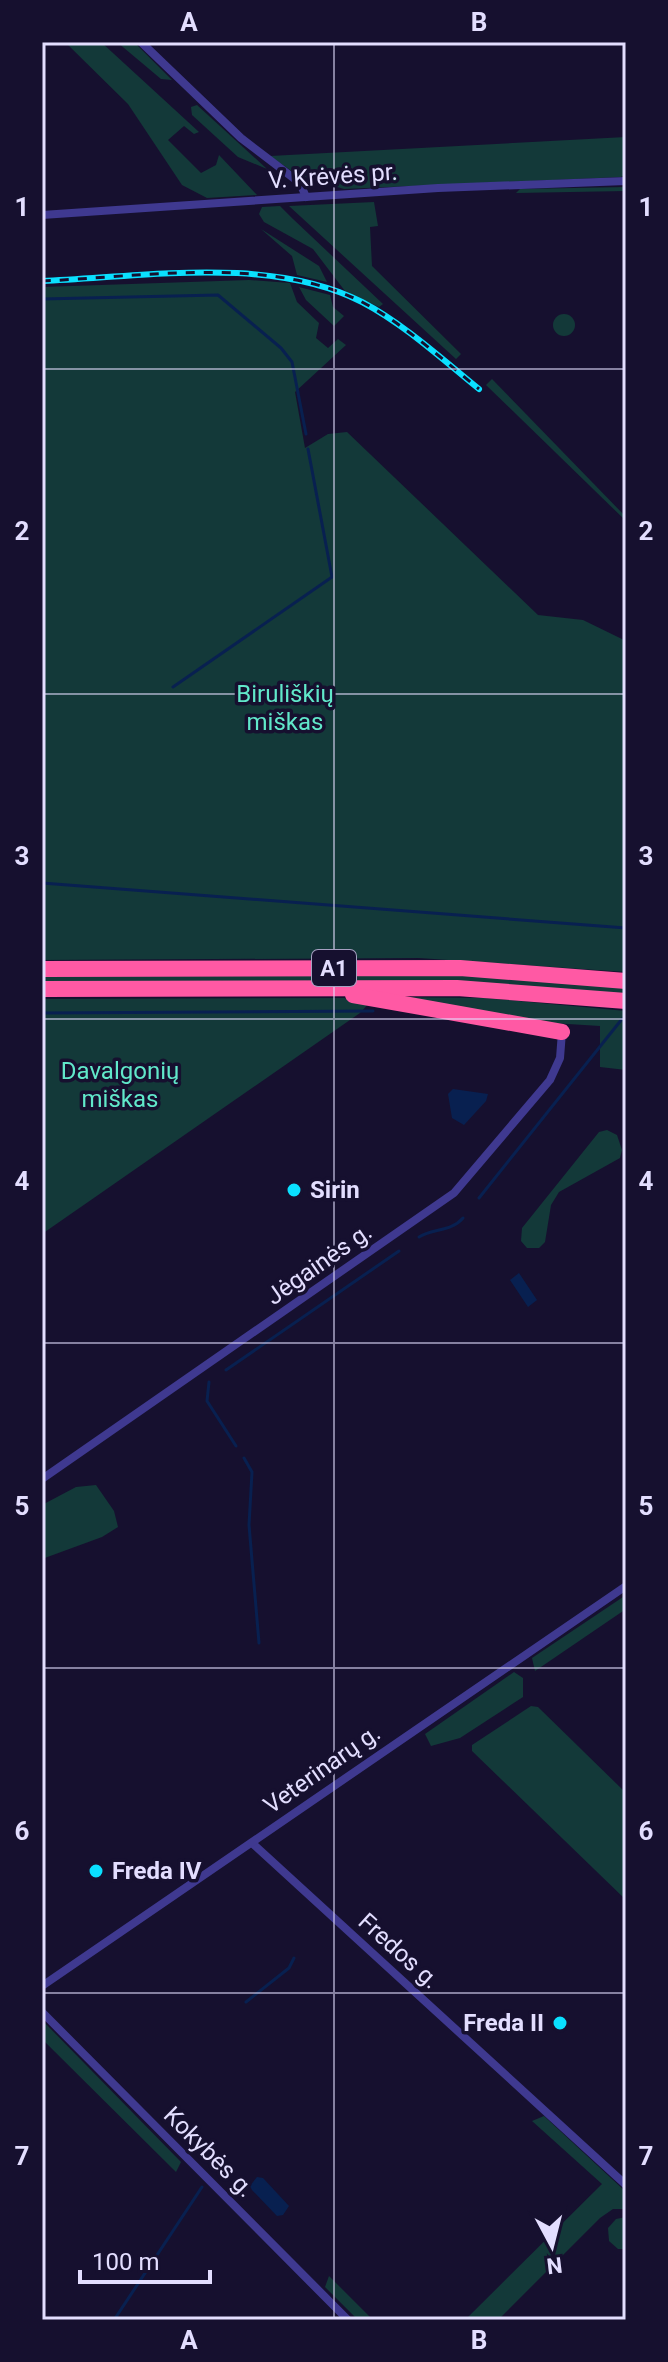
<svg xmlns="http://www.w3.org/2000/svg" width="668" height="2362" font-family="Roboto,sans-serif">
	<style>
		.green { fill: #133939 }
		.water { fill: #082050 }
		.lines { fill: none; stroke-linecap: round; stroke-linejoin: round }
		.stream { stroke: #082050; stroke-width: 3 }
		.street { stroke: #3f3990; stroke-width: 8 }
		.highway { stroke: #ff59a4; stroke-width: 16 }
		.rail-casing { stroke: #0ae0ff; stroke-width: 6 }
		.rail { stroke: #16102f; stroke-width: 3; stroke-dasharray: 9; stroke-linecap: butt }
		.grid { fill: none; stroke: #e3deff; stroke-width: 2; stroke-opacity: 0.55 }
		.poi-dot { fill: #0ae0ff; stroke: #16102f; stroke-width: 3 }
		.labels { text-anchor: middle; stroke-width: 7; stroke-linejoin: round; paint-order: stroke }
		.shield { fill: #16102f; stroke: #a6a0c1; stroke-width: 2 }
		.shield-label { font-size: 22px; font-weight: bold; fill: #e3deff }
		.street-label { font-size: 24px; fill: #e3deff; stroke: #16102f }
		.park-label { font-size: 24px; fill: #61e8ca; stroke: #16102f }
		.poi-label { font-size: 24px; font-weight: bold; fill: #e3deff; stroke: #16102f; text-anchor: start }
		.neatline { fill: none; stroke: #e3deff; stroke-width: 3 }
		.grid-label { font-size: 26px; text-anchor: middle; font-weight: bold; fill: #e3deff }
	</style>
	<rect width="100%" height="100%" fill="#16102f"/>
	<g class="green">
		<path d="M65,42H101L199,132L194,134L184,126L168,140L201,173L216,165L219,155L257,195L207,198L182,185L128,104Z"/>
		<path d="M117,42H134L172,80L161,79Z"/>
		<path d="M197,105L267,169L238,157L192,115L191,107Z"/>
		<path d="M626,137V174L621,177L344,189L299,176L270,156Z"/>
		<path d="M626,187V191L516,193L520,189Z"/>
		<path d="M374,202L378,226L370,227L372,266L461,354L456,359L289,206Z"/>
		<path d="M280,206L293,219L383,304L379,307L345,291L313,249L264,222L259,214L262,207Z"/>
		<path d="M261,229L319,266L327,282L297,275L292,256Z"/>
		<path d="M249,280L290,283L297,302L319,323L316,338L328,348L338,339L346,345L295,392L305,448L328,434L347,432L538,615L583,620L624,640L626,972L419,958L42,960V287Z"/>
		<path d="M299,287L330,295L333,307L344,316L334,326L306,300Z"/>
		<circle cx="564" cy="325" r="11"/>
		<path d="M492,379L626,517V521L486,385Z"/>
		<path d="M42,974L481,975L626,987V995L42,984Z"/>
		<path d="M389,997L485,998L626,1011V1070L600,1067V1026L552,1023Z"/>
		<path d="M344,998L370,1002L360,1013L42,1234V999Z"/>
		<path d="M607,1130L617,1135L622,1150L620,1158L559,1192L551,1205L545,1242L539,1248H527L521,1241L522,1228L599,1132Z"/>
		<path d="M96,1485L114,1511L118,1527L102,1537L42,1559V1505L76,1487Z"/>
		<path d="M626,1595V1609L535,1671L532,1658Z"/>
		<path d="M514,1672L523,1678V1697L460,1738L431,1746L425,1734Z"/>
		<path d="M531,1706L538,1707L626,1793V1900L472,1751V1745Z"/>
		<path d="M42,2020L181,2162L176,2172L42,2039Z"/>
		<path d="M544,2116L626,2192V2209H613L600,2218L498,2320H465L602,2184L532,2121Z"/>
		<path d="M626,2217V2249H618L609,2241L608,2228L616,2219Z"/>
		<path d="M329,2276L373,2320H358L325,2287Z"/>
	</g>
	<g class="water">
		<path d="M453,1089L488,1094L486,1101L464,1125L452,1118L448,1094Z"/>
		<path d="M519,1273L537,1300L528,1307L510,1280Z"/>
		<path d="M257,2177L263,2178L289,2206L283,2215L277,2216L252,2190L250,2186Z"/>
	</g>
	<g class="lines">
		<g class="stream">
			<path d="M42,299L218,295L281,348L292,362L306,434"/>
			<path d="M173,687L332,577L308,449"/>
			<path d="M42,883L626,928"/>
			<path d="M42,1013L373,1011"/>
			<path d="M479,1198L622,1019"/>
			<path d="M419,1237C434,1228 451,1232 463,1218"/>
			<path d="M226,1370L399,1251"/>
			<path d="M209,1382L207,1401L236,1446"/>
			<path d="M244,1458L252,1472L249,1525L259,1643"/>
			<path d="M246,2002L289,1968L294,1958"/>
			<path d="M114,2320L202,2187"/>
		</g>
		<g class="street">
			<path d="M141,42L241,138L300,183L306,197"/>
			<path d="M42,215L438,188L626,181"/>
			<path d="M42,1479L454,1193L550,1080L560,1058L562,1032"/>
			<path d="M252,1843L626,2185"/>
			<path d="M42,1986L626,1586"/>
			<path d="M42,2012L348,2320"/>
		</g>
		<g class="highway">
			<path d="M42,969L460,968L626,981"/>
			<path d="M42,989L457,988L626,1001"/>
			<path d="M353,995L562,1032"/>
		</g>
		<defs>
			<path id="rail" d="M42,281C142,277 270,255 362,302C404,324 442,359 479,389"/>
		</defs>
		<use href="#rail" class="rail-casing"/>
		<use href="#rail" class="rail"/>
	</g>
	<path class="grid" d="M334,42V2320M42,369H626M42,694H626M42,1019H626M42,1343H626M42,1668H626M42,1993H626"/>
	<g class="poi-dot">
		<circle cx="294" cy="1190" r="8"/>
		<circle cx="96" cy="1871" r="8"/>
		<circle cx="560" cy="2023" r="8"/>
	</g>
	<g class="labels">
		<rect class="shield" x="312" y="950" width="44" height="36" rx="6"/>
		<g class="shield-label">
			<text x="334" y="976">A1</text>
		</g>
		<g class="street-label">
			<text transform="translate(333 176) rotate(-4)" y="8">V. Krėvės pr.</text>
			<text transform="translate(319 1264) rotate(-35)" y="8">Jėgainės g.</text>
			<text transform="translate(322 1769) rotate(-35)" y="8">Veterinarų g.</text>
			<text transform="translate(399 1951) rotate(42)" y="8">Fredos g.</text>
			<text transform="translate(209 2152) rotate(45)" y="8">Kokybės g.</text>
		</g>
		<g class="park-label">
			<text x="285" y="702">Biruliškių<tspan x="285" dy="28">miškas</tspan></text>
			<text x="120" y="1079">Davalgonių<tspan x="120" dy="28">miškas</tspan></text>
		</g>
		<g class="poi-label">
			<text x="310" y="1198">Sirin</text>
			<text x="112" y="1879">Freda IV</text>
			<text x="544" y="2031" text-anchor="end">Freda II</text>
		</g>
	</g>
	<rect width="668" height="2362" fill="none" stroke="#16102f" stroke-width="88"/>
	<g transform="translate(552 2246) rotate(173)" stroke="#16102f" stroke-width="6" paint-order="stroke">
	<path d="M0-6L14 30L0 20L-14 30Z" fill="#e3deff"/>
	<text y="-12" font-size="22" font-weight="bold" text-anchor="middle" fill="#e3deff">N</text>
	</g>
	<path d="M80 2270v12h130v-12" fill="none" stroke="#e3deff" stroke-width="4"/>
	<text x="92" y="2270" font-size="24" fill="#e3deff" stroke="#16102f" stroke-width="6" paint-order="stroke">100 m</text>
	<rect x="44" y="44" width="580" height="2274" class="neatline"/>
	<g class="grid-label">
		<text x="189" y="31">A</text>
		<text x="479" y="31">B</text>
		<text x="22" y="216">1</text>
		<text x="646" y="216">1</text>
		<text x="22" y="540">2</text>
		<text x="646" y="540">2</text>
		<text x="22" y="865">3</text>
		<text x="646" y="865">3</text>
		<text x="22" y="1190">4</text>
		<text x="646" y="1190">4</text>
		<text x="22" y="1515">5</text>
		<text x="646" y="1515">5</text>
		<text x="22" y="1840">6</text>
		<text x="646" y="1840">6</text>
		<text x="22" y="2165">7</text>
		<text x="646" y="2165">7</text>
		<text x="189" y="2349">A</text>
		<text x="479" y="2349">B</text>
	</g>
</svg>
